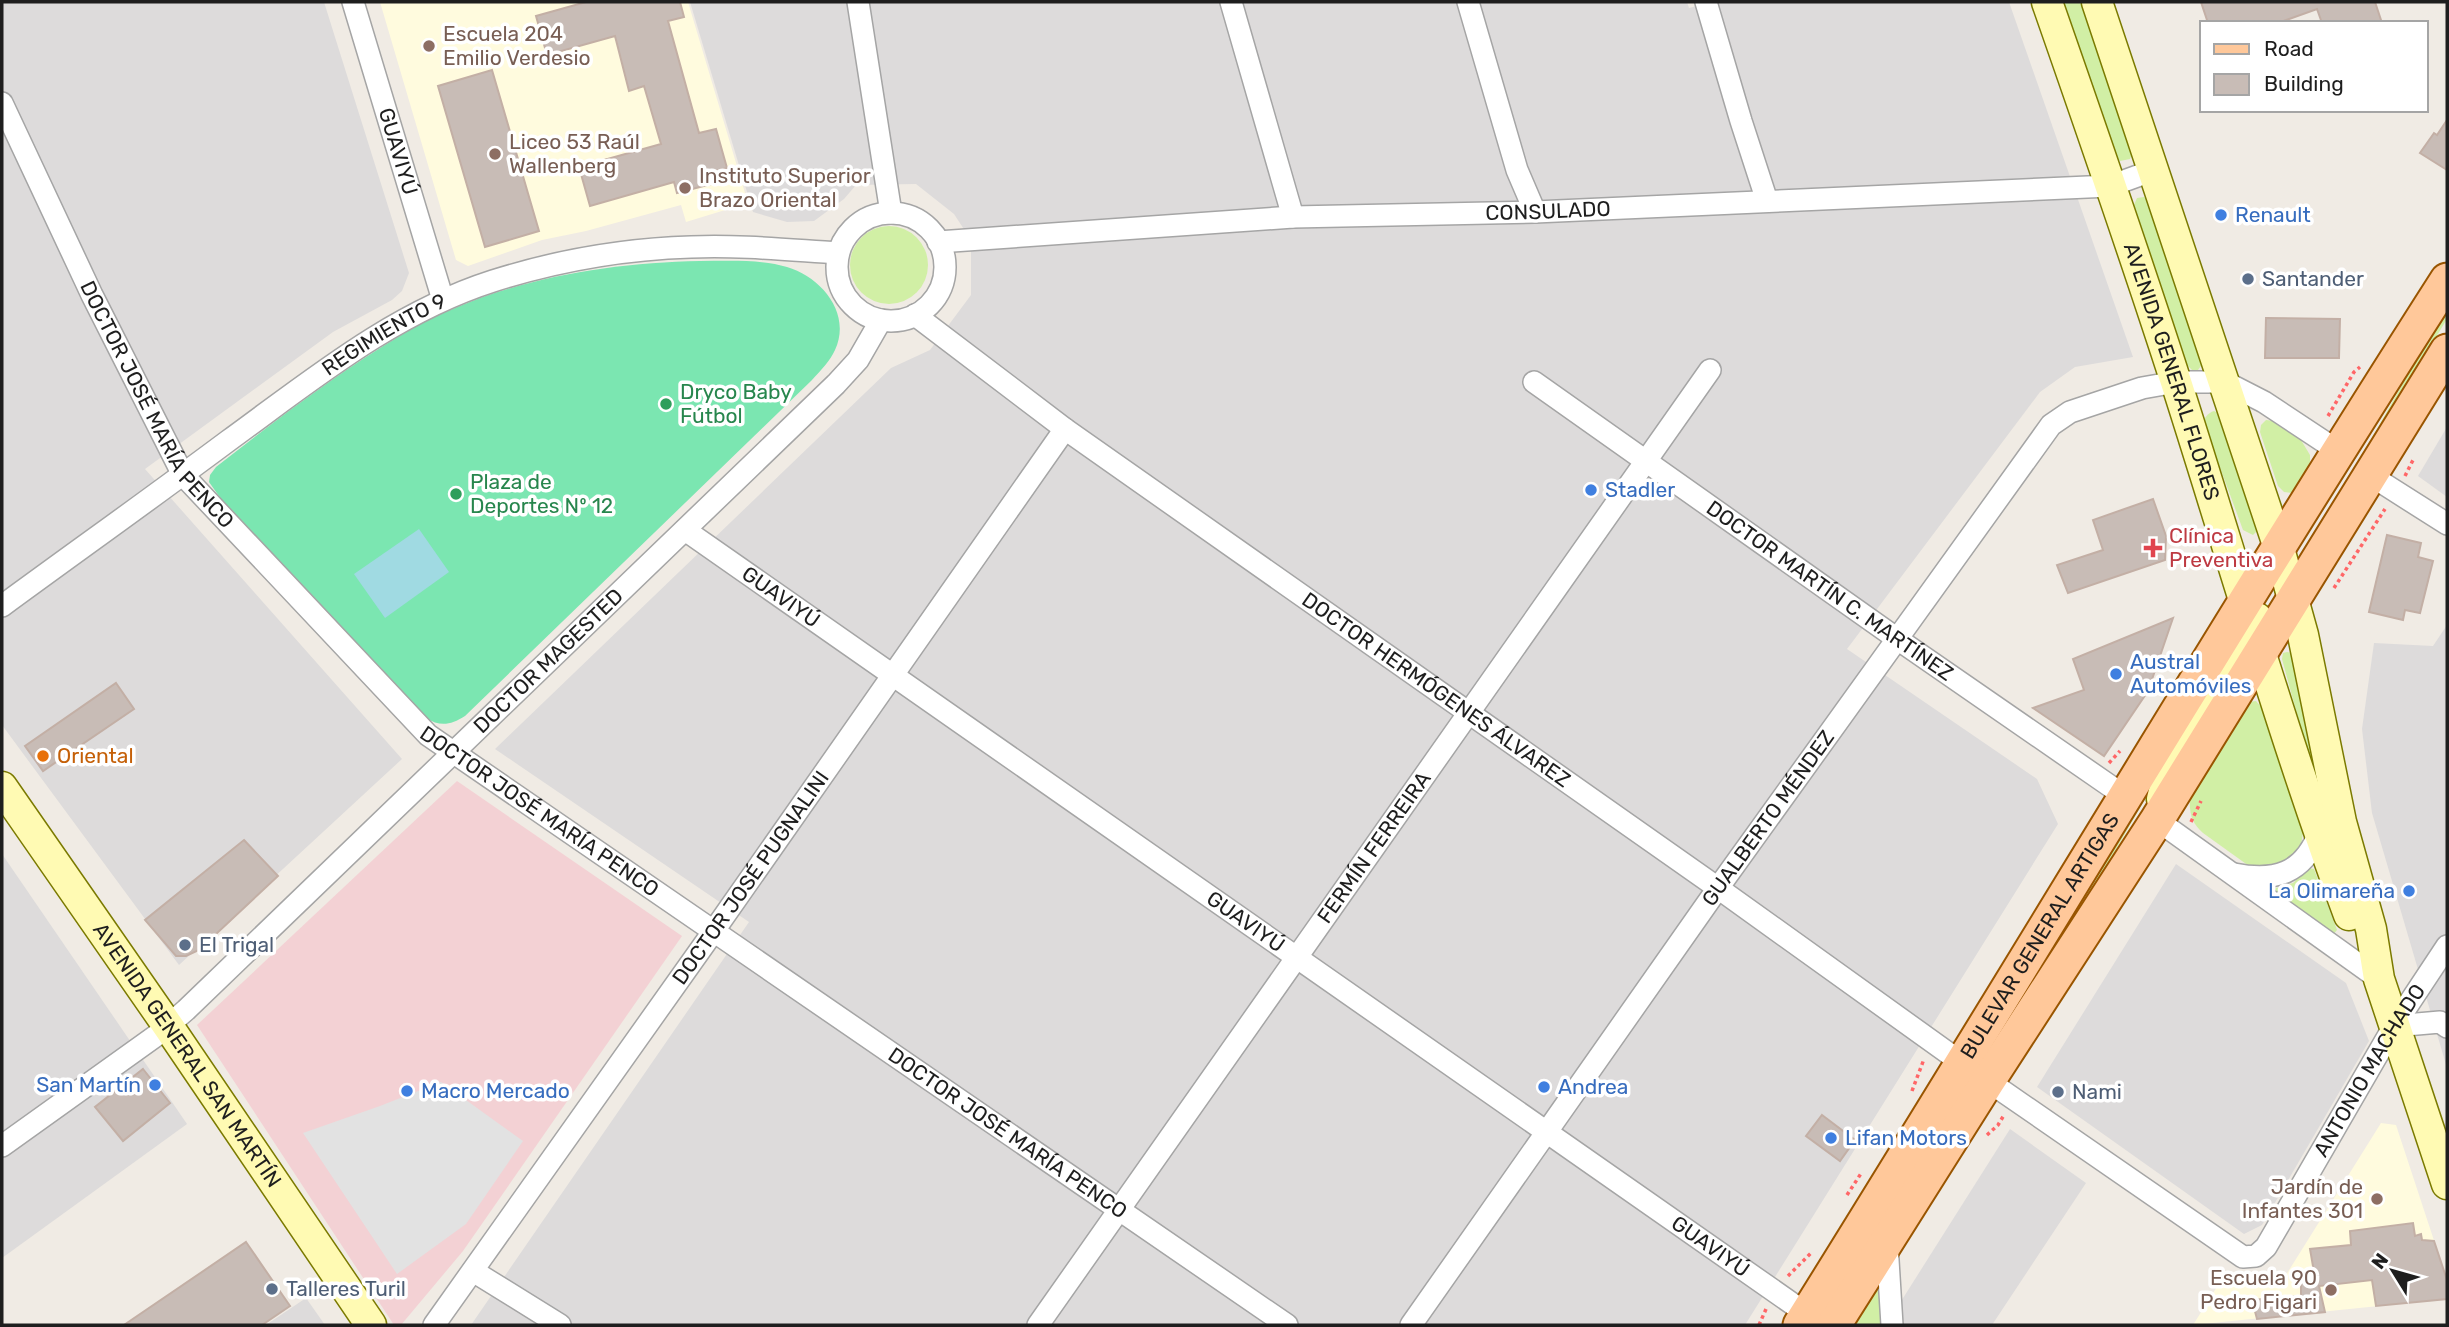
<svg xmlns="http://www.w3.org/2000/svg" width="2449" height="1327" font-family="Rubik,sans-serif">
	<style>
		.residential { fill: #dddbdb }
		.commercial { fill: #f3d1d4 }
		.education { fill: #fffbde }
		.grass { fill: #d1efa5 }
		.pitch { fill: #7be6b1 }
		.parking { fill: #e2e2e2 }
		.water { fill: #a0dae2 }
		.building { fill: #c8bcb6; stroke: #c3afa5; stroke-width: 2 }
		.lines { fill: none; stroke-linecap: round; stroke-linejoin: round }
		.minor-casing { stroke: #a5a5a5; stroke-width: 24 }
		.secondary-casing { stroke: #7b7a00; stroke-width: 33 }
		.primary-casing { stroke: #950; stroke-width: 37 }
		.path { stroke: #ff6667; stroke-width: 3.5; stroke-dasharray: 3.5 3.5; stroke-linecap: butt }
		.minor { stroke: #fff; stroke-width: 21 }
		.secondary { stroke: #fffab3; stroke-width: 30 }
		.primary { stroke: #ffc89a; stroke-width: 33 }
		.education-dot { fill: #8d6e63; stroke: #fff; stroke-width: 2.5 }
		.shop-dot { fill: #3f7fe0; stroke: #fff; stroke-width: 2.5 }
		.service-dot { fill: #5c6f8a; stroke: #fff; stroke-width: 2.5 }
		.leisure-dot { fill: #2e9e5b; stroke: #fff; stroke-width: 2.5 }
		.health-dot { fill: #e0444e; stroke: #fff; stroke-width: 2.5 }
		.food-dot { fill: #e8710a; stroke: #fff; stroke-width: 2.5 }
		.labels { text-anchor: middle; stroke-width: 7; stroke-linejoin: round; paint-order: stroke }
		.education-label { font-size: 21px; fill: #785e54; stroke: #fff; text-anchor: start }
		.street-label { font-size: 21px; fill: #1e1e1e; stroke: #fff }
		.shop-label { font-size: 21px; fill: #366cbe; stroke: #fff; text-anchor: start }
		.service-label { font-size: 21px; fill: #4e5e75; stroke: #fff; text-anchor: start }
		.leisure-label { font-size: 21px; fill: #27864d; stroke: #fff; text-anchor: start }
		.health-label { font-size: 21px; fill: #be3a42; stroke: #fff; text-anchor: start }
		.food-label { font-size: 21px; fill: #c56008; stroke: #fff; text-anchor: start }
	</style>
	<rect width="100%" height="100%" fill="#f0ebe4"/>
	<g class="residential">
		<path d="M2,2H324L409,273L402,291L392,300L333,332L145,469L402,759L179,965L2,725Z"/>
		<path d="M690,2H1687L1689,8L1712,2H2009L2133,357L2075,367L2040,392L1847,649L2037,779L2058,824L1745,1325H471L749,922L495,749L891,368L930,350L971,295V240L954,214L916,184L856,185L844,199L814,221L787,222L753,212Z"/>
		<path d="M2447,427V497L2418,476Z"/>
		<path d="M2447,625V1068L2372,813L2362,729L2374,643L2433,646Z"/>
		<path d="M2,854L187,1124L2,1258Z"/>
		<path d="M2176,864L2346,983L2369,1041L2262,1225L2244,1234L2037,1087Z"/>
		<path d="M2010,1129L2086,1183L1992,1325H1886Z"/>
		<path d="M306,1298L325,1325H266Z"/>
	</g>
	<path class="commercial" d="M457,781L682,936L463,1251L401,1325H394L197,1025Z"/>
	<g class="education">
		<path d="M380,2H688L748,203L686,222L681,205L586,231L542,240L468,266L456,260Z"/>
		<path d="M2381,1123L2396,1125L2447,1280V1299L2193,1325L2220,1282L2286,1275Z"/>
	</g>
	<g class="grass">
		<path d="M2063,2H2082L2133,151L2130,159L2120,161L2115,156Z"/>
		<path d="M2144,197L2148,200L2203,363L2198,370H2192L2187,365L2133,207L2137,198Z"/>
		<circle cx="889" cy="265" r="39"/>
		<path d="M2447,306V319L2310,544L2309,543L2377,429Z"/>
		<path d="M2214,411L2220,414L2259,529L2253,535L2243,530L2204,424C2204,417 2208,413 2214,411Z"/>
		<path d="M2266,420L2274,421L2301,440L2310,455V467L2292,493L2284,492L2278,486L2260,432L2261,425Z"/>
		<path d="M2287,652L2292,653L2330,819L2313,773L2282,659L2283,653Z"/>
		<path d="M2209,689L2083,906L1987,1053Z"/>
		<path d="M2256,701L2262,708L2303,832L2301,846L2284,867L2249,866L2203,833C2192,823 2189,814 2190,798L2249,702Z"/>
		<path d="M2308,868L2314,869L2337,930L2332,936L2269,890L2293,883Z"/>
		<path d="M1878,1286L1881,1325H1852Z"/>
	</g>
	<path class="pitch" d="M700,261C728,261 760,259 787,267C821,277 852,313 835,350C830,361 821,370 812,380L465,716C451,725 440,727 426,718L221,499L209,482L210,475L216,467C276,420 337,373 403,334C491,282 599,263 700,261Z"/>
	<path class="parking" d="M441,1082L523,1141L466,1224L397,1274L303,1133L380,1106Z"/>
	<path class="water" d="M419,529L449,572L385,618L354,574Z"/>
	<g class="building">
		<path d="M586,2H680L684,17L668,21L699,133L716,129L727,168L712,172L715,183L677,193L674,182L590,206L579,167L661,144L644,86L629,91L615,36L547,55L536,16Z"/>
		<path d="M2201,2H2375L2382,23H2322L2317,9L2278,23H2208Z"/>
		<path d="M492,70L539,231L485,247L438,86Z"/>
		<path d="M2447,120V170L2420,153L2434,133L2437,135Z"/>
		<path d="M2266,318L2340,319L2339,358H2265Z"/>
		<path d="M2153,499L2166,536L2165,560L2068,593L2057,565L2103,550L2093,520Z"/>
		<path d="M2387,535L2421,543L2418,557L2433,561L2420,613L2405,610L2403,620L2369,612Z"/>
		<path d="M2173,618L2148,691L2104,756L2033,708L2084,690L2073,659Z"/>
		<path d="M116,683L134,709L43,771L25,746Z"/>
		<path d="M244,840L278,876L199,950L186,956H176L145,920Z"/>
		<path d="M143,1069L170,1103L123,1141L95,1107Z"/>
		<path d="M1822,1115L1855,1140L1840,1161L1806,1136Z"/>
		<path d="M2413,1223L2415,1236L2421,1234L2422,1240L2434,1241L2447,1280V1299L2376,1306L2372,1280L2319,1286L2325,1312L2257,1319L2252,1300L2301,1296V1273L2314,1272L2310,1249L2351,1245L2350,1231Z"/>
		<path d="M246,1242L290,1306L262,1325H124Z"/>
	</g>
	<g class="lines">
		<defs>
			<g id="minor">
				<path id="s1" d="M353,2L443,300"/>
				<path d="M858,2L891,213"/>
				<path d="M1231,2L1293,217"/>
				<path d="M1468,2L1517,170L1535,212"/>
				<path d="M1706,2L1741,121L1767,201"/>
				<path id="s2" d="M2,103L92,295L183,475L428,735L1287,1325"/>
				<circle cx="891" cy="267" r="54"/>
				<path id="s3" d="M938,242L1293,217L1535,212L2110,186L2154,170"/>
				<path id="s4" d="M915,315L1065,429L1718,888L1962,1063"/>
				<path id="s5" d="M1534,382L1896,638L2126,797"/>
				<path d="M2370,475L2447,524"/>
				<path id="s6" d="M685,530L1807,1314"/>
				<path id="s7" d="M2,606C77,551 153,497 228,441C312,380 393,313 493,281C556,261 625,249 691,247C740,245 789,250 838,253"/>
				<path d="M2157,820L2379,979"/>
				<path d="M2234,874C2275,882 2303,874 2319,833"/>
				<path d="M2394,1026L2440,1022L2447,1027"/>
				<path id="s8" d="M1988,1081L2243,1257L2256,1256L2266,1247L2394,1026L2447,946"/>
				<path id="s9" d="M2,1146L157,1035L186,1010L836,384L858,360L881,320"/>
				<path d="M1887,1244L1892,1325"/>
				<path d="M473,1271L560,1325"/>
				<path id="s10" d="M434,1325L713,932L1065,429"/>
				<path id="s11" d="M1038,1325L1710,370"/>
				<path id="s12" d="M1411,1325L1718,888L2051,425L2070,412L2142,388L2176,382H2225L2264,402L2338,451"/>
			</g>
			<g id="secondary">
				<path id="s13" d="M2047,2C2091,128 2135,255 2176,382C2233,560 2284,740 2349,915"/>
				<path d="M2097,2L2278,545L2303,635L2341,822L2371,929L2379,979L2447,1184"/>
				<path id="s14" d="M2,787L168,1026L371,1325"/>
				<path d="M2162,799L2170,768L2253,629L2257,618"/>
			</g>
			<g id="primary">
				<path id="s15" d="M1800,1325C2017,978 2226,625 2447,280"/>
				<path d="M1834,1325L1988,1081L2157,820L2447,351"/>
			</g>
		</defs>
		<use href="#minor" class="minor-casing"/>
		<use href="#secondary" class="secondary-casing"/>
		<use href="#primary" class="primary-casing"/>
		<g class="path">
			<path d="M2328,416L2354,372L2360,367"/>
			<path d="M2405,476L2414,458"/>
			<path d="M2334,588L2385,509"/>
			<path d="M2109,763L2120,751"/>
			<path d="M2191,822L2201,801"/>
			<path d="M1912,1091L1924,1059"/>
			<path d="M1987,1135L1998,1125L2004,1115"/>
			<path d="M1847,1195L1862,1172"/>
			<path d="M1788,1276L1812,1252"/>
			<path d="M1759,1325L1766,1309"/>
		</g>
		<use href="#minor" class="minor"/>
		<use href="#secondary" class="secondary"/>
		<use href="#primary" class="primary"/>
	</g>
	<g class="education-dot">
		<circle cx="429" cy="46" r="7"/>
		<circle cx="495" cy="154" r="7"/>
		<circle cx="685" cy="188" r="7"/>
		<circle cx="2377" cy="1199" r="7"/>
		<circle cx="2331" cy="1290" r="7"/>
	</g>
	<g class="shop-dot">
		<circle cx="2221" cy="215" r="7"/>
		<circle cx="1591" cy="490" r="7"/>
		<circle cx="2116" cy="674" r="7"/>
		<circle cx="2409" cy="891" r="7"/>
		<circle cx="155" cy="1085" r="7"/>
		<circle cx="1544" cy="1087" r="7"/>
		<circle cx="407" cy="1091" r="7"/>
		<circle cx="1831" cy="1138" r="7"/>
	</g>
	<g class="service-dot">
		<circle cx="2248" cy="279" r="7"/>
		<circle cx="185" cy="945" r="7"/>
		<circle cx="2058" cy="1092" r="7"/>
		<circle cx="272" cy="1289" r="7"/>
	</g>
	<g class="leisure-dot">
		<circle cx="666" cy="404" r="7"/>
		<circle cx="456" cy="494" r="7"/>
	</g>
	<path class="health-dot" d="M2149.5 537.5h7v7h7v7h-7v7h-7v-7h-7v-7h7z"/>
	<circle class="food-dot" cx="43" cy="756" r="7"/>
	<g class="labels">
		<g class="education-label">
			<text x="443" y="41">Escuela 204<tspan x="443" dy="24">Emilio Verdesio</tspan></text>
			<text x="509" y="149">Liceo 53 Raúl<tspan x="509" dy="24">Wallenberg</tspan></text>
			<text x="699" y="183">Instituto Superior<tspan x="699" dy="24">Brazo Oriental</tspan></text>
			<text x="2363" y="1194" text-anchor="end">Jardín de<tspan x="2363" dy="24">Infantes 301</tspan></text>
			<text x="2317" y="1285" text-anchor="end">Escuela 90<tspan x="2317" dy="24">Pedro Figari</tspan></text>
		</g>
		<g class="street-label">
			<text dy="7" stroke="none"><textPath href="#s1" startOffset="156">GUAVIYÚ</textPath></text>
			<text dy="7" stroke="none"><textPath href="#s3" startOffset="611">CONSULADO</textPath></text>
			<text dy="7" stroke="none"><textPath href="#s7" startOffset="469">REGIMIENTO 9</textPath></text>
			<text dy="7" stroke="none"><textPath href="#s13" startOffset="390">AVENIDA GENERAL FLORES</textPath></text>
			<text dy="7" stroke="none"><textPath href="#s2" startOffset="340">DOCTOR JOSÉ MARÍA PENCO</textPath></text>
			<text dy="7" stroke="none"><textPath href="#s5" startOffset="362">DOCTOR MARTÍN C. MARTÍNEZ</textPath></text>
			<text dy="7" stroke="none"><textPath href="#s6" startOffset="117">GUAVIYÚ</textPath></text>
			<text dy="7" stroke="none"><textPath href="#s9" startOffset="732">DOCTOR MAGESTED</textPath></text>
			<text dy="7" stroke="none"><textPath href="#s4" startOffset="642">DOCTOR HERMÓGENES ÁLVAREZ</textPath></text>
			<text dy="7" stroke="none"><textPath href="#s2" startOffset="906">DOCTOR JOSÉ MARÍA PENCO</textPath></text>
			<text dy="7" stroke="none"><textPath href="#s12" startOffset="620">GUALBERTO MÉNDEZ</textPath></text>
			<text dy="7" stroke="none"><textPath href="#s11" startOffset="584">FERMÍN FERREIRA</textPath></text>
			<text dy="7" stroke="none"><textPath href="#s10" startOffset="548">DOCTOR JOSÉ PUGNALINI</textPath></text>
			<text dy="7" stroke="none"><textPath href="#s6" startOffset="684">GUAVIYÚ</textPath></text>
			<text dy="7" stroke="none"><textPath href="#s15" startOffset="457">BULEVAR GENERAL ARTIGAS</textPath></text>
			<text dy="7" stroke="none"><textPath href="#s14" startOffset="326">AVENIDA GENERAL SAN MARTÍN</textPath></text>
			<text dy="7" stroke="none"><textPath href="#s8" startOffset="541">ANTONIO MACHADO</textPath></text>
			<text dy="7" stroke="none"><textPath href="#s2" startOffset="1474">DOCTOR JOSÉ MARÍA PENCO</textPath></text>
			<text dy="7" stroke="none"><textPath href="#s6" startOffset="1251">GUAVIYÚ</textPath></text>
		</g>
		<g class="shop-label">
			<text x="2235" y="222">Renault</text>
			<text x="1605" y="497">Stadler</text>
			<text x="2130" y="669">Austral<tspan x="2130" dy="24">Automóviles</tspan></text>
			<text x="2395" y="898" text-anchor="end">La Olimareña</text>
			<text x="141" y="1092" text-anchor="end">San Martín</text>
			<text x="1558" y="1094">Andrea</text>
			<text x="421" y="1098">Macro Mercado</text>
			<text x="1845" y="1145">Lifan Motors</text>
		</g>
		<g class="service-label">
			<text x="2262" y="286">Santander</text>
			<text x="199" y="952">El Trigal</text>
			<text x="2072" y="1099">Nami</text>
			<text x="286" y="1296">Talleres Turil</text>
		</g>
		<g class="leisure-label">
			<text x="680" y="399">Dryco Baby<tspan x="680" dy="24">Fútbol</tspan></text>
			<text x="470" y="489">Plaza de<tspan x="470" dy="24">Deportes Nº 12</tspan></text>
		</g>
		<g class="health-label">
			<text x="2169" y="543">Clínica<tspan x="2169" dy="24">Preventiva</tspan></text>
		</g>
		<g class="food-label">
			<text x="57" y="763">Oriental</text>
		</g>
	</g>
	<rect width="2449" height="1327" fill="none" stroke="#1e1e1e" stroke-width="7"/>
	<rect x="2200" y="21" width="228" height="91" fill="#ffffff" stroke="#a5a5a5" stroke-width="2"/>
	<rect x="2214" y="44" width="35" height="10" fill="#ffc89a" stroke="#a5a5a5" stroke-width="2"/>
	<text x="2264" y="56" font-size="21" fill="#1e1e1e">Road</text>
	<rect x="2214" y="74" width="35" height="21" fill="#c8bcb6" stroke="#a5a5a5" stroke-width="2"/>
	<text x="2264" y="91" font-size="21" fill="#1e1e1e">Building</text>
	<g transform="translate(2393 1271) rotate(307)" stroke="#ffffff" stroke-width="5" paint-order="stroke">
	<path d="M0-5L12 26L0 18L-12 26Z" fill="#1e1e1e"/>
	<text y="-10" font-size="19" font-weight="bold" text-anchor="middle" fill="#1e1e1e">N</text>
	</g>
</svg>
